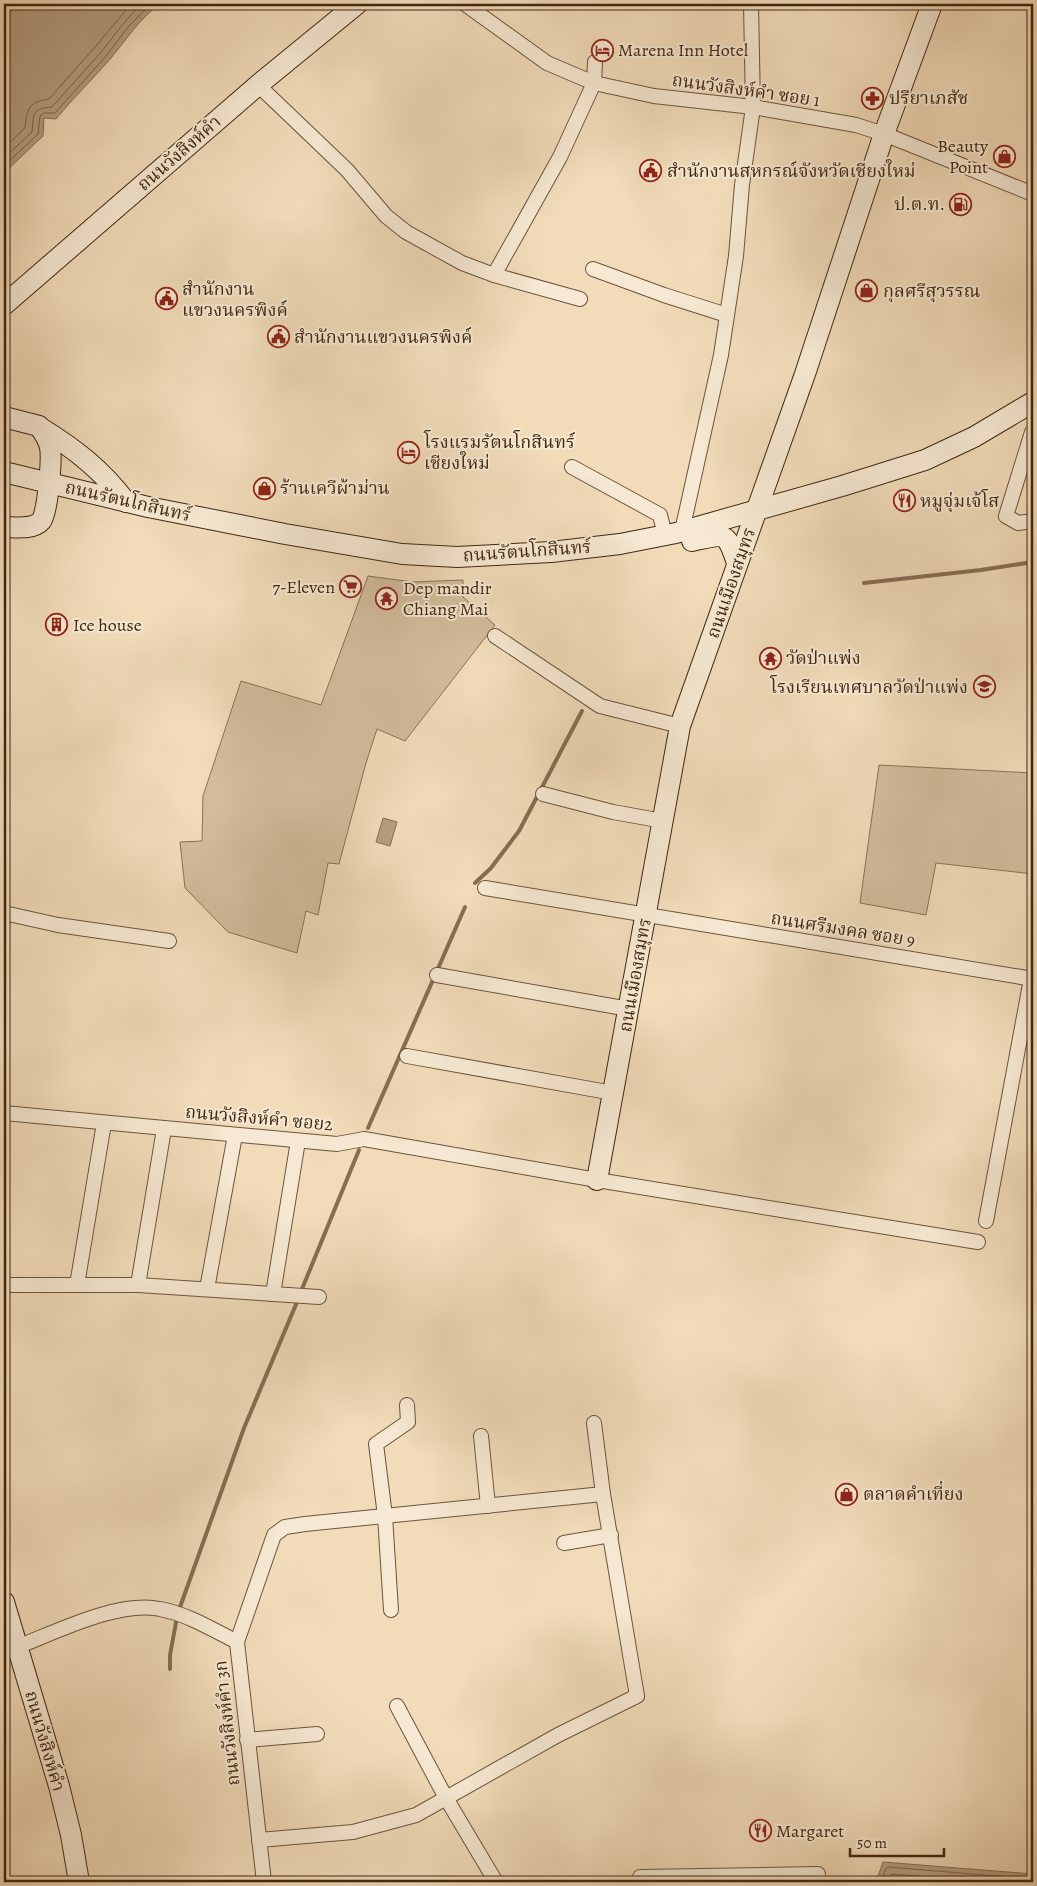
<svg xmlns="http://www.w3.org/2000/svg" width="1037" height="1886" font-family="Alegreya,'Noto Serif Thai',serif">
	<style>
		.green { fill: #d3bc9c; stroke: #8a7256 }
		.water { fill: #b59e80; stroke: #866e53 }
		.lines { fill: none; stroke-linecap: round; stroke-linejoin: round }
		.shore { stroke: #7a6248; stroke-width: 1 }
		.stream { stroke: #866e53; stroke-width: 4 }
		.street-casing { stroke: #6c543a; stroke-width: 16 }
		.secondary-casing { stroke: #402710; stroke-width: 22 }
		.street { stroke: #f6e8d2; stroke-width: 14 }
		.secondary { stroke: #f6e8d2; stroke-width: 20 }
		.labels { text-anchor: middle; stroke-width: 4; stroke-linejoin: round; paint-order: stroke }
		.poi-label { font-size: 18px; fill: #402710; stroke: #f6e8d2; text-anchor: start }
		.street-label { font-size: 18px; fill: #402710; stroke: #f6e8d2 }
	</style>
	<rect width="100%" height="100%" fill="#f1dbb9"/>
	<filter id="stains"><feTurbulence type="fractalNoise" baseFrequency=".004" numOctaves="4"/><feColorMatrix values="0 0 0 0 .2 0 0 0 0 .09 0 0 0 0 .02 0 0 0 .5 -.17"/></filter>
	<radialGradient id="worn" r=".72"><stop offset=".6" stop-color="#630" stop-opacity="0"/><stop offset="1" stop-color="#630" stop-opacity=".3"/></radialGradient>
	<g class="green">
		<path d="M368,576L413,582L463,580V597L495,625L405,741L377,729L366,763L339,864L328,863L318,915L306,911L297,953L228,932L185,888L180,842L202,841L203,796L241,681L321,705Z"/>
		<path d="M879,765L1033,773V874L936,863L926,915L860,903Z"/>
	</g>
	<g class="water">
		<path d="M19,4H160C139,19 127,39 111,58C93,79 73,98 56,119L44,118L43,136L4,173V17Z"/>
		<path d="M383,818L397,822L390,846L376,842Z"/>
		<path d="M883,1862L1033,1874V1882H876Z"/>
	</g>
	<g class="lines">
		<g class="shore">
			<path d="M4,148L25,128C27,109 28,102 49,99L96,46L131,4"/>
			<path d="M4,158L32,132C34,113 31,109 52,107L102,51L123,24L141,4"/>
			<path d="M4,166L38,134L40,116L44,113H55L107,55L128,27L151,4"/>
			<path d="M881,1882L886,1869L888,1867L1033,1879"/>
			<path d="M888,1882L890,1875L893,1874L991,1882"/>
		</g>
		<g class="stream">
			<path d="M864,583L981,570L1033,562"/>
			<path d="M475,883L491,868L519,831L582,711"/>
			<path d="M368,1128L465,907"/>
			<path d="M302,1289L359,1150"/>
			<path d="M179,1610L244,1428L297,1302"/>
			<path d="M170,1669V1655L177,1617"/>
		</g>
		<defs>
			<g id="street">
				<path d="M465,4L547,63L594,83L654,96L753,107L856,125L884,134L1033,194"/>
				<path d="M258,85L347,170L386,216L406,232L462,263L494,275L580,299"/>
				<path d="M593,269L664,295L727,315"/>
				<path d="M494,275L560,157L594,83L595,62"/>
				<path d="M1032,432L1006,516L1018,523L1033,521"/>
				<path d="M572,467L660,515L665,535"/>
				<path d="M682,531L721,355L736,256L742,185L753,107L751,4"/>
				<path d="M495,636L600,706L680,726"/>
				<path d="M543,794L613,812L663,821"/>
				<path d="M485,888L1033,979"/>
				<path d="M4,913L58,925L169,941"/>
				<path d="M437,975L629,1009"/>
				<path d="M407,1056L613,1093"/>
				<path d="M4,1113L337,1144L364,1139L597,1180L978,1242"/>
				<path d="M986,1221L1031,979"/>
				<path d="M4,1285H138L319,1297"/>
				<path d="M77,1285L104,1123"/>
				<path d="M138,1285L164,1129"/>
				<path d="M207,1289L235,1135"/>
				<path d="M273,1294L298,1141"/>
				<path d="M481,1436L488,1506"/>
				<path d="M564,1543L611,1535"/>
				<path d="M391,1610L385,1516L376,1444L408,1422L407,1405"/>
				<path d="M237,1642L274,1535L285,1527L305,1524L603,1494"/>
				<path d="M17,1647C56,1632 119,1600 160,1609C187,1614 212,1629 237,1642L264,1882"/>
				<path d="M397,1706L446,1798L496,1882"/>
				<path d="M247,1740L317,1734"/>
				<path d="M259,1840L353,1832L416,1815L558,1735L637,1696L603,1494L594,1423"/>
				<path d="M640,1882V1877L818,1874V1882"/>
			</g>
			<g id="secondary">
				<path d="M4,305L258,85L357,4"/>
				<path d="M4,417L39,426C44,433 48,439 50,447C52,458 48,513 41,521C33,530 15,527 4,527"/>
				<path d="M41,428C75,449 102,470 126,502"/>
				<path d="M4,472L148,507L285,534L402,554L457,557L551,552L620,544L676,533L842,486L925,460L974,437L1033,402"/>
				<path d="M692,541C725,534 726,530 737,563"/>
				<path d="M597,1180L680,726L805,374L884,134L932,4"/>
				<path d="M4,1602L59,1786L71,1835L79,1882"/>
			</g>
		</defs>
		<use href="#street" class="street-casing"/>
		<use href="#secondary" class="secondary-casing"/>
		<use href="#street" class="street"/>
		<use href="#secondary" class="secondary"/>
	</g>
	<defs>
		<symbol id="hotel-ring" viewBox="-11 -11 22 22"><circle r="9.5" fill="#f6e8d2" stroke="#8f2418" stroke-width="1.5"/><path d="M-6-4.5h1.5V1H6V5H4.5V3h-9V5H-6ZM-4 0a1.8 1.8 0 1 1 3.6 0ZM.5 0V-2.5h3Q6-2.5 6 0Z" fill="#8f2418"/></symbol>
		<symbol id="pharmacy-ring" viewBox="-11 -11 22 22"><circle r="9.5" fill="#f6e8d2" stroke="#8f2418" stroke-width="1.5"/><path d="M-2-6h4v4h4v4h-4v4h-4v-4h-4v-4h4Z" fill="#8f2418"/></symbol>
		<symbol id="shop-ring" viewBox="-11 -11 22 22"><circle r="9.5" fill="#f6e8d2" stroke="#8f2418" stroke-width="1.5"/><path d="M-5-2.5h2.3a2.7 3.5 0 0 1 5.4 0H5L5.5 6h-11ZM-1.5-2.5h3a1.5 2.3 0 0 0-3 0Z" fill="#8f2418"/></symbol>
		<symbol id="civic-ring" viewBox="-11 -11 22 22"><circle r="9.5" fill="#f6e8d2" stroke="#8f2418" stroke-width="1.5"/><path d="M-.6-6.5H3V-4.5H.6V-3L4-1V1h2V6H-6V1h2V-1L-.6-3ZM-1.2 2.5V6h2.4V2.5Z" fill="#8f2418"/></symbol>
		<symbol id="fuel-ring" viewBox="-11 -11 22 22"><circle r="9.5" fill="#f6e8d2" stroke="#8f2418" stroke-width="1.5"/><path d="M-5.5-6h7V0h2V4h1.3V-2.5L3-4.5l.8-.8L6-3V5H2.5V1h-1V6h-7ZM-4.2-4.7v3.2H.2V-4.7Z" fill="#8f2418"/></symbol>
		<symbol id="restaurant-ring" viewBox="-11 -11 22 22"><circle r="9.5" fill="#f6e8d2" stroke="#8f2418" stroke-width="1.5"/><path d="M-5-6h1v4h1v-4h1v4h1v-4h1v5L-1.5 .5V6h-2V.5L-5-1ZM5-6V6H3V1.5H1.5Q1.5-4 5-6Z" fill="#8f2418"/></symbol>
		<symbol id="supermarket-ring" viewBox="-11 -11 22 22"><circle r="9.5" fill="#f6e8d2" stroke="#8f2418" stroke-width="1.5"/><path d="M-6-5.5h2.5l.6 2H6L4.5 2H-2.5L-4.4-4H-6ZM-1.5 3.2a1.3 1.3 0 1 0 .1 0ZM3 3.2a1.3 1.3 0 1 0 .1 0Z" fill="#8f2418"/></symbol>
		<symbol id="temple-ring" viewBox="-11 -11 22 22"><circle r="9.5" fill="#f6e8d2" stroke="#8f2418" stroke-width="1.5"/><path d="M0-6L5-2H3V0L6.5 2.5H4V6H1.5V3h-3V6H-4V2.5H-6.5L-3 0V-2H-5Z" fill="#8f2418"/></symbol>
		<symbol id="building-ring" viewBox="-11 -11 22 22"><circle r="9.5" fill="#f6e8d2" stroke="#8f2418" stroke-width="1.5"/><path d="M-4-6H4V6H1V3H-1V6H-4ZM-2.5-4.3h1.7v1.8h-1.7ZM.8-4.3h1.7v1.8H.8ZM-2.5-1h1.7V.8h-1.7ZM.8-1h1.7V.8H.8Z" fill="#8f2418"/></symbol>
		<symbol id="school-ring" viewBox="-11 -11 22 22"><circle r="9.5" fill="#f6e8d2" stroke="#8f2418" stroke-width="1.5"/><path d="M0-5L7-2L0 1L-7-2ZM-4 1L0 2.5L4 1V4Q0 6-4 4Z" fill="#8f2418"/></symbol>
	</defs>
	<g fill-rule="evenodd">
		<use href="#hotel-ring" x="590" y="38" width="25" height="25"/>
		<use href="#pharmacy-ring" x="860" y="86" width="25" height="25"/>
		<use href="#shop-ring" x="992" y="144" width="25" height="25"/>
		<use href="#civic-ring" x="638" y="158" width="25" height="25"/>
		<use href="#fuel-ring" x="948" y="192" width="25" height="25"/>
		<use href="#shop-ring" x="854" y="278" width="25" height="25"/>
		<use href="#civic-ring" x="154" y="286" width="25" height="25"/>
		<use href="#civic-ring" x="266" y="324" width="25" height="25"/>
		<use href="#hotel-ring" x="396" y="440" width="25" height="25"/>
		<use href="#shop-ring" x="252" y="476" width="25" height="25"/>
		<use href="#restaurant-ring" x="892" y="488" width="25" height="25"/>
		<use href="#supermarket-ring" x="338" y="574" width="25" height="25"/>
		<use href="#temple-ring" x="374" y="586" width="25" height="25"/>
		<use href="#building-ring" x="44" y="612" width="25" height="25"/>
		<use href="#temple-ring" x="758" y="646" width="25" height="25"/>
		<use href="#school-ring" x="972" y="674" width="25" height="25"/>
		<use href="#shop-ring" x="834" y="1482" width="25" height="25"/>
		<use href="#restaurant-ring" x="748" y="1818" width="25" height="25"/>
	</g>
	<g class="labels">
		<g class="poi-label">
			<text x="618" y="56">Marena Inn Hotel</text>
			<text x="889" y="104">ปรียาเภสัช</text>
			<text x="988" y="152" text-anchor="end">Beauty<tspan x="988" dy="21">Point</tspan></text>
			<text x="667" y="177">สำนักงานสหกรณ์จังหวัดเชียงใหม่</text>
			<text x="945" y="210" text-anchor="end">ป.ต.ท.</text>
			<text x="182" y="295">สำนักงาน<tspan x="182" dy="21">แขวงนครพิงค์</tspan></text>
			<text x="883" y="297">กุลศรีสุวรรณ</text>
			<text x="294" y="343">สำนักงานแขวงนครพิงค์</text>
			<text x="424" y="448">โรงแรมรัตนโกสินทร์<tspan x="424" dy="21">เชียงใหม่</tspan></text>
			<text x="280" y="494">ร้านเควีผ้าม่าน</text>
			<text x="920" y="507">หมูจุ่มเจ้โส</text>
			<text x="335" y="593" text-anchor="end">7-Eleven</text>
			<text x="403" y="594">Dep mandir<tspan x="403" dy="21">Chiang Mai</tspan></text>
			<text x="73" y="631">Ice house</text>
			<text x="786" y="664">วัดป่าแพ่ง</text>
			<text x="968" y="693" text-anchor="end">โรงเรียนเทศบาลวัดป่าแพ่ง</text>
			<text x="863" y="1500">ตลาดคำเที่ยง</text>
			<text x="776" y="1837">Margaret</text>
		</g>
		<g class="street-label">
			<text transform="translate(746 90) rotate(8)" y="6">ถนนวังสิงห์คำ ซอย 1</text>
			<text transform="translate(179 153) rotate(-41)" y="6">ถนนวังสิงห์คำ</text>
			<text transform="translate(128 501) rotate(13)" y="6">ถนนรัตนโกสินทร์</text>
			<text transform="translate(527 551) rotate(-4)" y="6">ถนนรัตนโกสินทร์</text>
			<text transform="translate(731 583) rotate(-71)" y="6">ถนนเมืองสมุทร</text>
			<text transform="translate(843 929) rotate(9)" y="6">ถนนศรีมงคล ซอย 9</text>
			<text transform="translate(635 975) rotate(-80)" y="6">ถนนเมืองสมุทร</text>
			<text transform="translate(259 1118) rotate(5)" y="6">ถนนวังสิงห์คำ ซอย2</text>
			<text transform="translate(227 1723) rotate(-96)" y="6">ถนนวังสิงห์คำ 3ก</text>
			<text transform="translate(45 1741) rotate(74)" y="6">ถนนวังสิงห์คำ</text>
		</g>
	</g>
	<rect width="1037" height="1886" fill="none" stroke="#f1dbb9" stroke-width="20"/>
	<rect x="5" y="5" width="1027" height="1876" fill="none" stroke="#402710" stroke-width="2.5"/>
	<rect x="10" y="10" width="1017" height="1866" fill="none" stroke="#402710"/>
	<path d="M850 1848v8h94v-8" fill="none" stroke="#402710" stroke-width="2.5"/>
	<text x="857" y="1848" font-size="15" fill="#402710" stroke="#f6e8d2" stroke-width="4" paint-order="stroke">50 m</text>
	<rect width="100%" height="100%" filter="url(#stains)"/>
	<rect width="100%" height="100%" fill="url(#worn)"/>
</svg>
